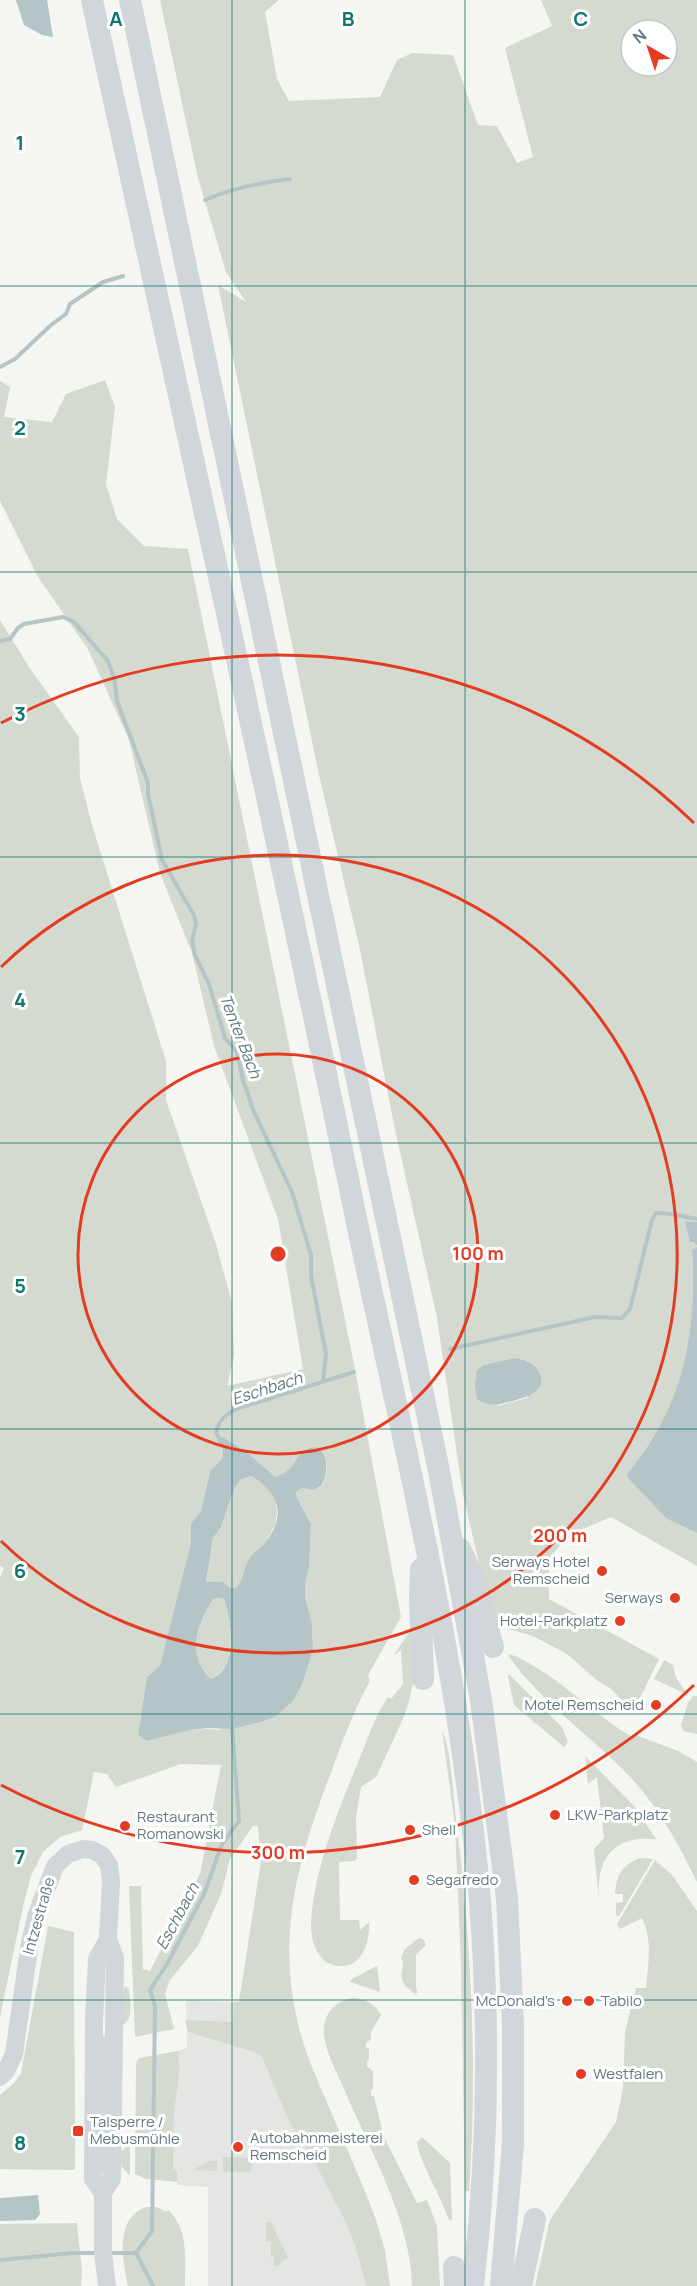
<svg xmlns="http://www.w3.org/2000/svg" width="697" height="2286" font-family="Manrope,sans-serif">
	<style>
		.built { fill: #e5e6e4 }
		.green { fill: #d5dad0; fill-rule: evenodd }
		.water { fill: #b5c4c7; fill-rule: evenodd }
		.lines { fill: none; stroke-linecap: round; stroke-linejoin: round }
		.stream { stroke: #b5c4c7; stroke-width: 4 }
		.secondary { stroke: #d1d6da; stroke-width: 18 }
		.motorway { stroke: #d1d6da; stroke-width: 22 }
		.grid { fill: none; stroke: #0f766e; stroke-width: 1.5; stroke-opacity: 0.55 }
		.ring { fill: none; stroke: #e43c22; stroke-width: 3 }
		.poi-dot { fill: #e43c22; stroke: #fff; stroke-width: 2 }
		.labels { text-anchor: middle; stroke-width: 6; stroke-linejoin: round; paint-order: stroke }
		.poi-label { font-size: 15px; fill: #647882; stroke: #fff; text-anchor: start }
		.street-label { font-size: 15px; fill: #647882; stroke: #fff }
		.water-label { font-size: 16px; font-style: italic; fill: #5f7a7f; stroke: #fff }
		.grid-label { font-size: 20px; text-anchor: middle; font-weight: bold; fill: #0f766e; stroke: #fff; stroke-width: 6; stroke-linejoin: round; paint-order: stroke }
		.centre { fill: #e43c22; stroke: #fff; stroke-width: 3 }
		.ring-label { font-size: 18px; text-anchor: middle; font-weight: bold; fill: #e43c22; stroke: #fff; stroke-width: 6; stroke-linejoin: round; paint-order: stroke }
	</style>
	<rect width="100%" height="100%" fill="#f5f5f1"/>
	<path class="built" d="M186,2000L239,2003L262,2057L345,2221L355,2245L366,2286H208V2187L177,2185V2171L173,2168L174,2112L180,2070L178,2051L187,2047Z"/>
	<g class="green">
		<path d="M160,0H279L265,12L277,79L289,101L380,97L397,60L412,53L453,55L478,125L497,126L517,163L533,157L505,48L552,26L541,0H697V1222L685,1221L691,1242H694L697,1246L696,1249L692,1250C697,1338 684,1407 627,1474L667,1519L697,1533V1566L611,1517L569,1535L549,1558V1599L659,1659L637,1704L629,1707L610,1688L599,1682L567,1654L533,1636L499,1626L492,1618L463,1495L437,1318L394,1125L360,950L319,775L218,285L246,302L226,272L198,178ZM631,30H667V66H631ZM527,1361L539,1372L527,1398L497,1406Z"/>
		<path d="M105,380L115,407L106,484L117,519L144,546L188,549L354,1364L401,1617L368,1675L370,1681C353,1712 341,1745 329,1778C296,1864 275,1943 301,2035C308,2060 319,2083 329,2107C345,2144 362,2182 376,2220L385,2250L390,2286H366L355,2245L345,2221L317,2167L288,2119L262,2057L254,2052L188,2032L185,2020L233,2022L234,2002H239L261,1861L258,1826H253L230,1859L221,1894L198,1946L170,1980L165,1994L174,2029L135,2037L129,1886H141L143,1969L150,1971L200,1874L221,1765L181,1764L116,1787L107,1774L94,1772L82,1830L60,1837L43,1852L31,1876L24,1902L0,2017V1578L4,1568L0,1566V620L29,667L79,737L80,778L92,825L166,1061V1100L216,1244L232,1303L234,1356L227,1386L303,1369L278,1219L214,1046L192,953L160,873L129,740L88,649L38,577L0,501V381L10,387L4,417L52,422L66,394ZM217,1441L247,1452L275,1477C299,1469 292,1453 312,1448L326,1460L327,1470L323,1485L314,1490L302,1488L296,1492L297,1498L311,1524L309,1567L305,1583V1597L312,1623L313,1650L303,1682L219,1730C196,1726 168,1734 146,1741L138,1735L147,1677L160,1667L169,1636L191,1543V1523L201,1511L210,1471L224,1458L223,1449Z"/>
		<path d="M251,1476L268,1487L276,1499L277,1513L275,1525L264,1545L249,1559L243,1579L236,1588L206,1582L213,1538L221,1527L234,1489L240,1480Z"/>
		<path d="M218,1598L224,1599C232,1621 239,1671 209,1679C186,1653 197,1626 213,1599Z"/>
		<path d="M412,1628L415,1675L409,1701L403,1719L376,1777L361,1787L356,1817L357,1859L354,1861L339,1862L340,1920H359L360,1930L369,1922C370,1941 363,1967 340,1966C319,1966 311,1943 311,1926C313,1870 340,1806 361,1755C369,1735 376,1714 388,1697L391,1699L403,1684L401,1650L393,1656Z"/>
		<path d="M510,1654C557,1673 590,1713 634,1738L636,1735L678,1751L697,1762V1882C679,1845 660,1809 631,1778C593,1737 538,1700 508,1655Z"/>
		<path d="M664,1660L673,1665L676,1678L688,1695L654,1679Z"/>
		<path d="M509,1674L562,1727L568,1742L564,1747L514,1705L508,1677Z"/>
		<path d="M693,1696H697V1734L683,1731L681,1725L688,1703Z"/>
		<path d="M442,1730C450,1744 453,1791 455,1810C471,1937 478,2063 469,2191H465L461,1964L455,1826Z"/>
		<path d="M585,1756L634,1806L656,1839C652,1840 644,1838 638,1839C603,1844 597,1871 599,1901L594,1849L604,1838L597,1777L588,1784Z"/>
		<path d="M640,1858L653,1859L619,1916L616,1915V1903L623,1902V1894H615C616,1875 623,1864 640,1858Z"/>
		<path d="M655,1860L672,1875L697,1911V2286H535L550,2220L616,2122L623,2088L625,2032L636,1988H646C648,1965 653,1940 642,1918L620,1929L617,1924Z"/>
		<path d="M48,1926L74,1932C73,2012 76,2091 75,2170L0,2169V2095L14,2083L21,2073Z"/>
		<path d="M419,1938L424,1940L426,1945L416,1955V1990L418,1988L416,1995C411,1991 403,1985 402,1979C400,1970 406,1966 401,1958L405,1949Z"/>
		<path d="M377,1966L380,1992L350,1982L352,1979Z"/>
		<path d="M125,1986L129,1989C130,2003 135,2020 120,2027L121,2000Z"/>
		<path d="M351,1998C364,1998 374,2003 381,2015L371,2032V2039L366,2043V2048L369,2049V2060L367,2061V2066L373,2071V2089L371,2090V2096H374L383,2135L417,2203L427,2200L437,2226L440,2286H412C411,2222 372,2154 347,2096C339,2075 322,2049 324,2026C326,2011 337,2001 351,1998Z"/>
		<path d="M102,2036H107L104,2178L100,2168Z"/>
		<path d="M178,2051L180,2070L174,2112L173,2168L177,2171V2182L145,2179L135,2174L136,2063L139,2058Z"/>
		<path d="M422,2137L450,2163L452,2218L451,2221L448,2218C440,2194 421,2165 417,2142Z"/>
		<path d="M130,2143V2174L129,2175L122,2167L119,2154Z"/>
		<path d="M223,2157L252,2158L251,2172H223Z"/>
		<path d="M208,2161H217V2171L193,2170Z"/>
		<path d="M146,2207H157L166,2212L168,2210C189,2228 185,2261 185,2286H128C123,2259 114,2219 146,2207Z"/>
		<path d="M266,2222H271L288,2257L278,2266H274V2257H271V2241H266Z"/>
		<path d="M77,2223L82,2271L81,2286H0V2224Z"/>
	</g>
	<g class="water">
		<path d="M16,0H47L53,37L42,35L24,25Z"/>
		<path d="M685,1221L697,1222V1246L694,1242H690Z"/>
		<path d="M697,1247V1533L667,1519L629,1479L627,1474C683,1408 697,1336 692,1250Z"/>
		<path d="M515,1358C530,1361 543,1368 541,1385C533,1396 526,1397 513,1401C498,1404 491,1408 477,1399L475,1386L477,1370L484,1365Z"/>
		<path d="M222,1437L247,1452L275,1477C301,1469 292,1448 317,1447C329,1457 328,1472 322,1485L314,1490L302,1488L296,1492L297,1498L311,1524L309,1567L305,1583V1597L312,1623L313,1650L303,1682L293,1701L276,1716L264,1721L232,1729L208,1728L190,1730L146,1741L138,1735L147,1677L160,1666L191,1543V1523L201,1511L210,1471L223,1458V1449L217,1441ZM251,1476C281,1494 287,1517 263,1545C259,1550 252,1553 249,1559C243,1569 245,1577 236,1588L229,1587L223,1582H206L213,1538L221,1527L234,1489L240,1480ZM218,1598L224,1599C232,1621 239,1671 210,1679C186,1654 197,1625 213,1599Z"/>
		<path d="M38,2195L40,2214L35,2220L0,2221V2198Z"/>
	</g>
	<g class="lines">
		<g class="stream">
			<path d="M205,200C231,189 262,182 290,179"/>
			<path d="M0,367L15,359L51,325L66,314L70,304L103,282L123,276"/>
			<path d="M0,641L10,639L18,628L24,624L63,617L74,622L108,661L114,677L117,701L148,783V794L162,860L194,915L196,924L192,941L195,955L209,984L225,1038L237,1052L243,1080L254,1112L292,1192L311,1255V1276L326,1354L323,1381"/>
			<path d="M450,1349L595,1317L622,1318L630,1309L652,1220L656,1213C669,1212 684,1217 697,1219"/>
			<path d="M221,1441L216,1433C218,1420 226,1415 236,1409L354,1372"/>
			<path d="M108,2253H136L152,2231L155,2006L150,1990L167,1964L204,1894L222,1844L239,1821L232,1726"/>
			<path d="M136,2253L153,2286"/>
			<path d="M0,2260L72,2253H98"/>
		</g>
		<g class="secondary">
			<path d="M0,2077L6,2071L14,2054L30,1942L37,1914L55,1866L68,1854L83,1849L92,1850L102,1855L109,1865L111,1882L108,1939L115,1958L112,2179L103,2193V2253L107,2286"/>
			<path d="M103,2193L93,2179L94,2020L97,1959L108,1939"/>
		</g>
		<g class="motorway">
			<path d="M92,0C181,407 273,814 357,1223C404,1447 461,1672 480,1901C490,2030 488,2158 473,2286"/>
			<path d="M130,0L438,1466L481,1700L507,1898L513,2025V2143L501,2286"/>
			<path d="M460,1549L475,1580L493,1647"/>
			<path d="M421,1569L420,1597L423,1679"/>
			<path d="M454,2267L455,2286"/>
			<path d="M521,2286L535,2219"/>
		</g>
	</g>
	<path class="grid" d="M232,0V2286M465,0V2286M0,286H697M0,572H697M0,857H697M0,1143H697M0,1429H697M0,1714H697M0,2000H697"/>
	<g class="ring">
		<circle cx="278" cy="1254" r="200"/>
		<path d="M1 967A399 399 0 1 1 1 1541"/>
		<path d="M694 1685A599 599 0 0 1 1 1785M1 723A599 599 0 0 1 694 823"/>
	</g>
	<g class="poi-dot">
		<circle cx="602" cy="1571" r="6"/>
		<circle cx="675" cy="1598" r="6"/>
		<circle cx="620" cy="1621" r="6"/>
		<circle cx="656" cy="1705" r="6"/>
		<circle cx="555" cy="1815" r="6"/>
		<circle cx="125" cy="1826" r="6"/>
		<circle cx="410" cy="1830" r="6"/>
		<circle cx="414" cy="1880" r="6"/>
		<circle cx="567" cy="2001" r="6"/>
		<circle cx="589" cy="2001" r="6"/>
		<circle cx="581" cy="2074" r="6"/>
		<rect x="72" y="2125" width="12" height="12" rx="3"/>
		<circle cx="238" cy="2147" r="6"/>
	</g>
	<g class="labels">
		<g class="poi-label">
			<text x="590" y="1567" text-anchor="end">Serways Hotel<tspan x="590" dy="17">Remscheid</tspan></text>
			<text x="663" y="1603" text-anchor="end">Serways</text>
			<text x="608" y="1626" text-anchor="end">Hotel-Parkplatz</text>
			<text x="644" y="1710" text-anchor="end">Motel Remscheid</text>
			<text x="567" y="1820">LKW-Parkplatz</text>
			<text x="137" y="1822">Restaurant<tspan x="137" dy="17">Romanowski</tspan></text>
			<text x="422" y="1835">Shell</text>
			<text x="426" y="1885">Segafredo</text>
			<text x="555" y="2006" text-anchor="end">McDonald's</text>
			<text x="601" y="2006">Tabilo</text>
			<text x="593" y="2079">Westfalen</text>
			<text x="90" y="2127">Talsperre /<tspan x="90" dy="17">Mebusmühle</tspan></text>
			<text x="250" y="2143">Autobahnmeisterei<tspan x="250" dy="17">Remscheid</tspan></text>
		</g>
		<g class="street-label">
			<text transform="translate(39 1916) rotate(-74)" y="5">Intzestraße</text>
		</g>
		<g class="water-label">
			<text transform="translate(241 1036) rotate(69)" y="6">Tenter Bach</text>
			<text transform="translate(267 1388) rotate(-18)" y="6">Eschbach</text>
			<text transform="translate(177 1916) rotate(-62)" y="6">Eschbach</text>
		</g>
	</g>
	<g class="grid-label">
		<text x="116" y="26">A</text>
		<text x="348" y="26">B</text>
		<text x="581" y="26">C</text>
		<text x="20" y="150">1</text>
		<text x="20" y="435">2</text>
		<text x="20" y="721">3</text>
		<text x="20" y="1007">4</text>
		<text x="20" y="1293">5</text>
		<text x="20" y="1578">6</text>
		<text x="20" y="1864">7</text>
		<text x="20" y="2150">8</text>
	</g>
	<circle cx="278" cy="1254" r="9" class="centre"/>
	<g class="ring-label">
		<text x="478" y="1260">100 m</text>
		<text x="560" y="1542">200 m</text>
		<text x="278" y="1859">300 m</text>
	</g>
	<g transform="translate(649 48) rotate(321)"><circle r="28" fill="#ffffff" stroke="#c1c9cd" stroke-width="1.5"/>
	<path d="M0-4.5L10 22L0 15L-10 22Z" fill="#e43c22"/>
	<text y="-9" font-size="16" font-weight="bold" text-anchor="middle" fill="#647882">N</text>
	</g>
</svg>
